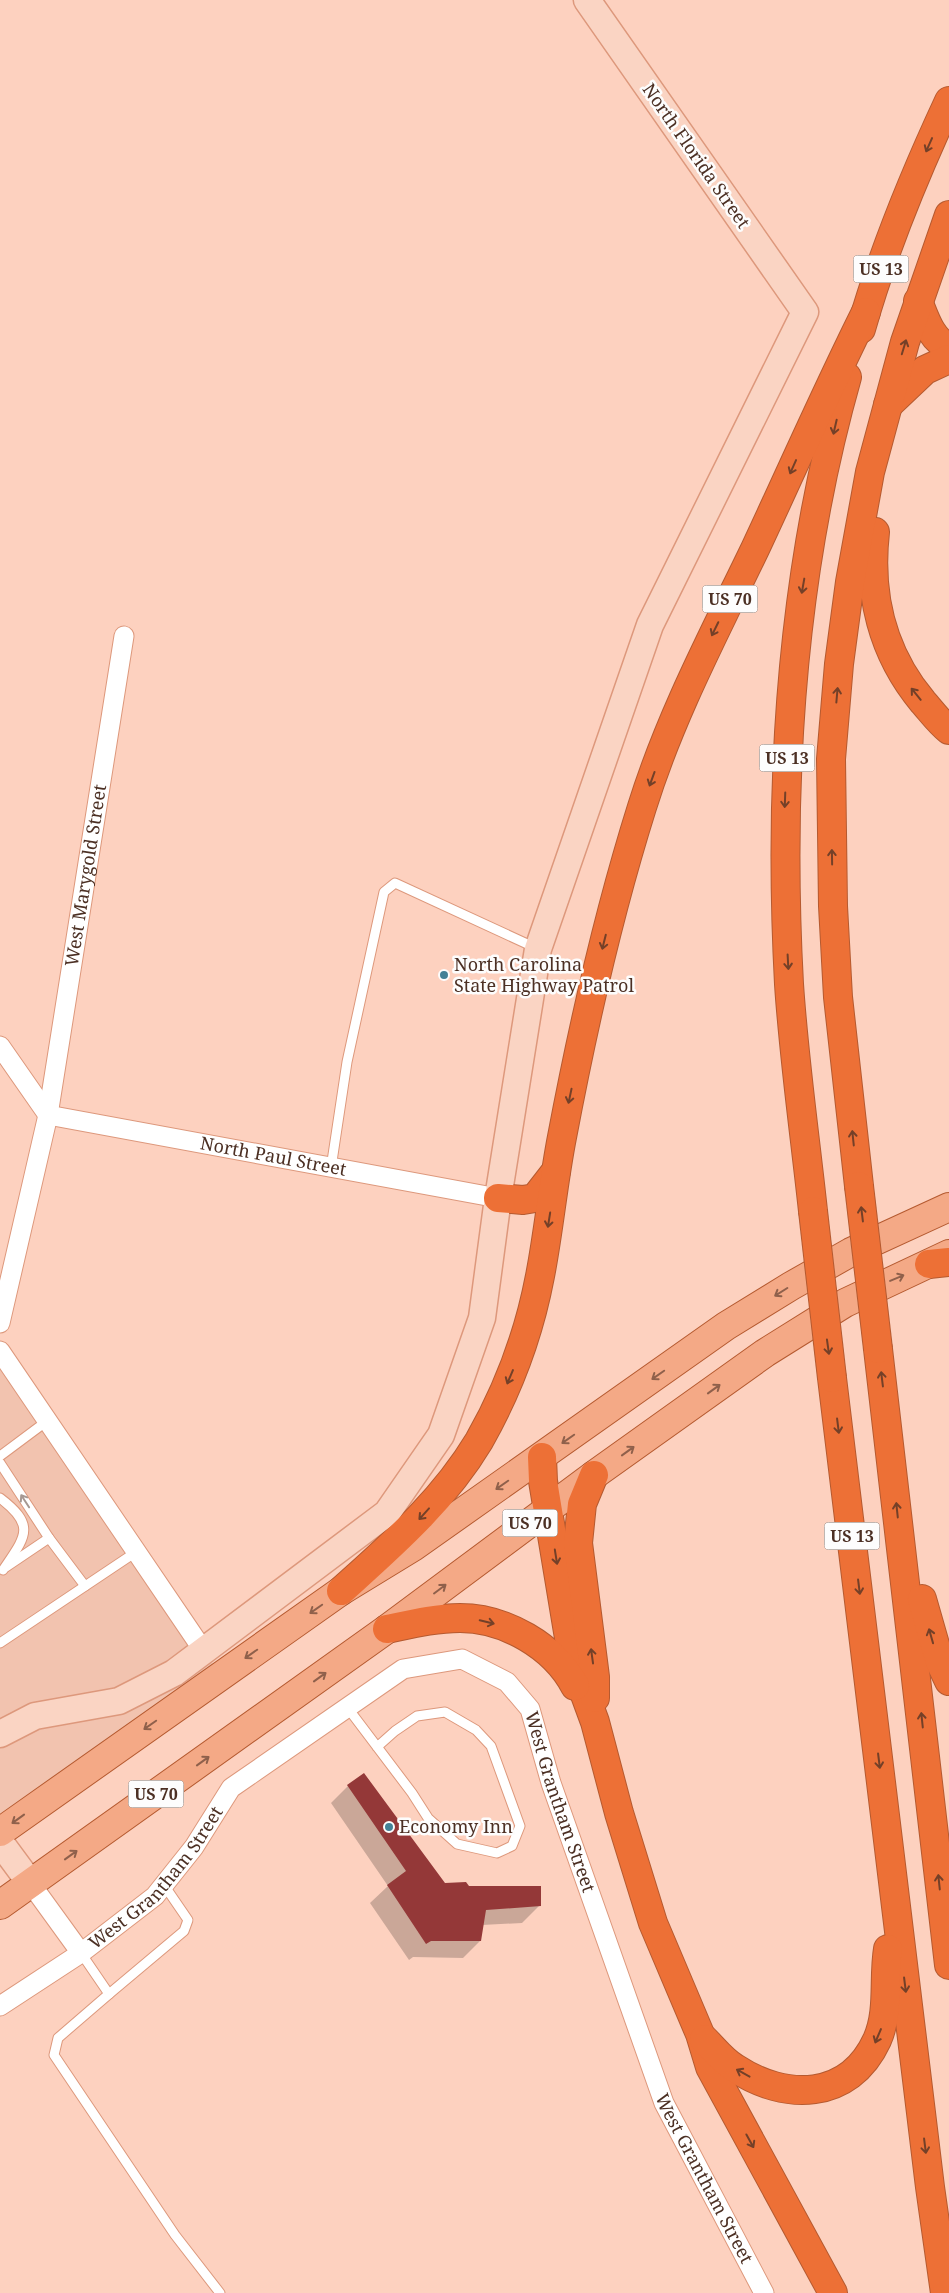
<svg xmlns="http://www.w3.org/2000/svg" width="949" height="2293" font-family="'Noto Serif',serif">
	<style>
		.built { fill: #f2c3af }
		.shadow { fill: #0003 }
		.building { fill: #943838 }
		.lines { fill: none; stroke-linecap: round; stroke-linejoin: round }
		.lane-casing { stroke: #dd987c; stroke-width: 11 }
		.street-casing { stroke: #dd987c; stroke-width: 21 }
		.secondary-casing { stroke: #dd987c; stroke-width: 29 }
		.primary-casing { stroke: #b55a30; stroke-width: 30 }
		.highway-casing { stroke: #b55a30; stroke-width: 30 }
		.lane { stroke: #fff; stroke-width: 9 }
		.street { stroke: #fff; stroke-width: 19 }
		.secondary { stroke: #fad4c3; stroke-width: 26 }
		.primary { stroke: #f4a986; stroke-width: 28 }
		.highway { stroke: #ed7036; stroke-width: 28 }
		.highway-bridge-casing { stroke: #b55a30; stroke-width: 30; stroke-linecap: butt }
		.highway-bridge { stroke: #ed7036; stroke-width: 28 }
		.oneway { stroke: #744028 }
		.oneway2 { stroke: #8f604b }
		.oneway3 { stroke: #a69892 }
		.poi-dot { fill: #438197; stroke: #fdfdfd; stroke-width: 2 }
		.labels { text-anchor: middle; stroke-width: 5; stroke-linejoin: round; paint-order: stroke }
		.shield { fill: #fdfdfd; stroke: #816e65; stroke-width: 1 }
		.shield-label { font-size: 16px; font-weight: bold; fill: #4c3024 }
		.street-label { font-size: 18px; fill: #4c3024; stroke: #fdfdfd }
		.poi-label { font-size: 18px; fill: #4c3024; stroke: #fdfdfd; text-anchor: start }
	</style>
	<rect width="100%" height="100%" fill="#fdd1bf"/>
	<path class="built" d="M0,1351L221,1676L0,1832Z"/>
	<path class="shadow" d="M348,1786L445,1884L469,1887L539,1906L522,1923L482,1925L480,1941L463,1958L413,1957L409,1960L370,1903L388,1886L331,1803Z"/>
	<path class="building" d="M364,1773L445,1883L466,1882L469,1886H541V1906L486,1910L481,1941H431L426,1944L387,1885L406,1871L347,1785Z"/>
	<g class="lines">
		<defs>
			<g id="lane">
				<path d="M331,1168L347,1062L384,892L395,883L536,948"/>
				<path d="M0,1456L47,1421"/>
				<path d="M0,1463L49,1538L85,1586"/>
				<path d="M0,1498C37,1526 25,1537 3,1570"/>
				<path d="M6,1567L49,1538"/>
				<path d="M0,1643L136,1552"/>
				<path d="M347,1707L412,1793L428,1818L457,1844L497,1853L512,1846L520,1826L491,1746L476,1730L445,1712L417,1716L395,1731L377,1747"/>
				<path d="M81,1953L109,1994L58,2038L54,2055L175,2235L220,2293"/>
				<path d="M109,1994L184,1931L188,1920L164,1885"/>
			</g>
			<g id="street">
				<path d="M0,1046L48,1115"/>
				<path id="s1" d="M48,1115L498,1198"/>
				<path id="s2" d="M0,1323L48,1115L124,636"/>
				<path d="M0,1351L203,1650"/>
				<path d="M31,1884L81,1953"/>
				<path id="s3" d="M0,2006L81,1953L155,1896L194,1847L231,1788L403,1669L462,1659L507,1682L530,1709L551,1783L664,2103L764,2293"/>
			</g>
			<g id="secondary">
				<path d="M0,1734L35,1716L119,1701L174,1673L387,1513L441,1435L482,1318L498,1198L538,949L650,625L805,312L587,0"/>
				<path d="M0,1842L31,1884"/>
			</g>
			<g id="primary">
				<path d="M0,1832L341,1591L413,1547L726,1326L791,1286L851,1252L949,1207"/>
				<path d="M0,1905L387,1629L594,1475L765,1353L845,1303L949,1254"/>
			</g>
			<g id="highway">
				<path d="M918,301C925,318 931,340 949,347"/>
				<path d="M861,329C883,251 915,174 949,101"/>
				<path d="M888,405L925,370L949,359"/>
				<path d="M875,532C868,594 882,653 923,702C931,711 939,722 949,730"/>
				<path d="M859,1186L838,997L833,906L831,759L839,664L850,582L870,472L905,342L949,215"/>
				<path d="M498,1198L523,1200L535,1198L556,1171"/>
				<path d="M813,1211C805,1136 794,1060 789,984C778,780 791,574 847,377"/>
				<path d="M929,1264L949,1262"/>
				<path d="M878,1349L949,1965"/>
				<path d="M832,1378L930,2187L945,2293"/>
				<path d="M542,1457L543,1481L573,1662L595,1722L619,1813L653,1923L700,2034L710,2067L833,2293"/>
				<path d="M594,1475L582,1504L578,1543L595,1677V1698"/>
				<path d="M341,1591C392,1545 443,1501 479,1441C508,1390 529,1334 540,1276C549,1230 553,1183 562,1137C583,1026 608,915 642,807C670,717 714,634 755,549C792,470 827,390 866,312"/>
				<path d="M922,1599L940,1662L949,1681"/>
				<path d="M387,1629C411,1624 435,1618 460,1618C505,1618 554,1646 575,1686"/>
				<path d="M704,2039C714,2049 723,2061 735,2068C785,2101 849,2101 877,2040C890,2011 883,1979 888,1949"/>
			</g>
		</defs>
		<use href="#lane" class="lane-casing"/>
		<use href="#street" class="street-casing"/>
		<use href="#secondary" class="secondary-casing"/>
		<use href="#primary" class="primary-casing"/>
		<use href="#highway" class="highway-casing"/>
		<use href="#lane" class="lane"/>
		<use href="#street" class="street"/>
		<use href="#secondary" class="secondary"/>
		<use href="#primary" class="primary"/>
		<use href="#highway" class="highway"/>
		<defs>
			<g id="highway-bridge">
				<path d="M859,1186L878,1349"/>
				<path d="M813,1211L832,1378"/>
			</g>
		</defs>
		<use href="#highway-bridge" class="highway-bridge-casing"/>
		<use href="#highway-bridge" class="highway-bridge"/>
	</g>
	<defs><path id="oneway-shaft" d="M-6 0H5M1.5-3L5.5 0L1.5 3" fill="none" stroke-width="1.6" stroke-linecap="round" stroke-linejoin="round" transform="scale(1.25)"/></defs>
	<g class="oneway">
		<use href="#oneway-shaft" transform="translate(929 145) rotate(114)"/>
		<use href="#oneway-shaft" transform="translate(904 347) rotate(-73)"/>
		<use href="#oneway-shaft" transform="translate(835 427) rotate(103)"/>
		<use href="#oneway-shaft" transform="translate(793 467) rotate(114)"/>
		<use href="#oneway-shaft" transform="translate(803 586) rotate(100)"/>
		<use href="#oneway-shaft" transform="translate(715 629) rotate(116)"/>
		<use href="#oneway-shaft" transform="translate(916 694) rotate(-129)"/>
		<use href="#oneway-shaft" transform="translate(837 695) rotate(-85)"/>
		<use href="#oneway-shaft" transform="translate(652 779) rotate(110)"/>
		<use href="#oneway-shaft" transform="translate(785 800) rotate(92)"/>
		<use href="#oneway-shaft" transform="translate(832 857) rotate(-91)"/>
		<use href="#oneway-shaft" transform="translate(604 942) rotate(104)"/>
		<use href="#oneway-shaft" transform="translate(788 962) rotate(87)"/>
		<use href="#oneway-shaft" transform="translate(570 1096) rotate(102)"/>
		<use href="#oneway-shaft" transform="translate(853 1138) rotate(-96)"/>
		<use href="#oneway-shaft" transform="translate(862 1214) rotate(-97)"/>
		<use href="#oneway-shaft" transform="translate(549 1220) rotate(99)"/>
		<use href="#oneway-shaft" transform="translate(828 1347) rotate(82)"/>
		<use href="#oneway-shaft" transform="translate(510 1377) rotate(113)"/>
		<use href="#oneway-shaft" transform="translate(882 1379) rotate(-97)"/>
		<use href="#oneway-shaft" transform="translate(838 1426) rotate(83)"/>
		<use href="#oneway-shaft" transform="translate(897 1510) rotate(-96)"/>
		<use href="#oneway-shaft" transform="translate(424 1514) rotate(132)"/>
		<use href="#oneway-shaft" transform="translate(556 1557) rotate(81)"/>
		<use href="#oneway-shaft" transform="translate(859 1587) rotate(83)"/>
		<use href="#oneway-shaft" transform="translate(487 1622) rotate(14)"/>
		<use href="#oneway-shaft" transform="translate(931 1636) rotate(-106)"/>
		<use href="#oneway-shaft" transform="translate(592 1656) rotate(-98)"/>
		<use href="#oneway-shaft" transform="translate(922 1720) rotate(-96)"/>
		<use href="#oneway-shaft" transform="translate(879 1761) rotate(83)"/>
		<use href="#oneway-shaft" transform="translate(939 1882) rotate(-96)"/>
		<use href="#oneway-shaft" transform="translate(905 1985) rotate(83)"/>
		<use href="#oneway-shaft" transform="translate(878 2036) rotate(113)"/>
		<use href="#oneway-shaft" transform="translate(743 2073) rotate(-151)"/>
		<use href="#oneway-shaft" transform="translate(750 2141) rotate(61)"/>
		<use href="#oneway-shaft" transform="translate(925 2146) rotate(83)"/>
	</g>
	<g class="oneway2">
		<use href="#oneway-shaft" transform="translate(897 1278) rotate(-23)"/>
		<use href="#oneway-shaft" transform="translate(781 1292) rotate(148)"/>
		<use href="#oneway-shaft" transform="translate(658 1375) rotate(145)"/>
		<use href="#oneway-shaft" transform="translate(714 1389) rotate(-36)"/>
		<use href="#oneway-shaft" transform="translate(568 1439) rotate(145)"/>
		<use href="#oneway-shaft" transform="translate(628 1451) rotate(-36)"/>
		<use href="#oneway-shaft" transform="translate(502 1485) rotate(145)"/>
		<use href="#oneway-shaft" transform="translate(440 1589) rotate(-37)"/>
		<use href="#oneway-shaft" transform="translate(316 1609) rotate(145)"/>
		<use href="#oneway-shaft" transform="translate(251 1654) rotate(145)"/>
		<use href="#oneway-shaft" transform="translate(320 1677) rotate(-36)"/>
		<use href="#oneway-shaft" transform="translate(150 1725) rotate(145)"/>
		<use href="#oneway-shaft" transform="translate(203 1761) rotate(-36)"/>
		<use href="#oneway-shaft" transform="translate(18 1819) rotate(144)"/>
		<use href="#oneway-shaft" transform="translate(71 1855) rotate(-36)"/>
	</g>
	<use class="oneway3" href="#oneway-shaft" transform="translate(25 1501) rotate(-123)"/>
	<g class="poi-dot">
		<circle cx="444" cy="975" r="5"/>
		<circle cx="389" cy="1827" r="5"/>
	</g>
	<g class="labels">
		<g class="shield">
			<rect x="853.5" y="255.5" width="55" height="27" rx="4"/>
			<rect x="702.5" y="585.5" width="55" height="27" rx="4"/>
			<rect x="759.5" y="744.5" width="55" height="27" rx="4"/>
			<rect x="502.5" y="1509.5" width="55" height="27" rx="4"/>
			<rect x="824.5" y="1522.5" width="55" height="27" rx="4"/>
			<rect x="128.5" y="1780.5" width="55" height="27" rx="4"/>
		</g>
		<g class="shield-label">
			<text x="881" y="275">US 13</text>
			<text x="730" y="605">US 70</text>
			<text x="787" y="764">US 13</text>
			<text x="530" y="1529">US 70</text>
			<text x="852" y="1542">US 13</text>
			<text x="156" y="1800">US 70</text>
		</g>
		<g class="street-label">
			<text transform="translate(696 156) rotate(55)" y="6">North Florida Street</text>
			<text dy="6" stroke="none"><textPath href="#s2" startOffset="456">West Marygold Street</textPath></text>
			<text dy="6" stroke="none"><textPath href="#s1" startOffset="229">North Paul Street</textPath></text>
			<text dy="6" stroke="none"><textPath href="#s3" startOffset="775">West Grantham Street</textPath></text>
			<text dy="6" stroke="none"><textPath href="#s3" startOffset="204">West Grantham Street</textPath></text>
			<text dy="6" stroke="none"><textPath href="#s3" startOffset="1179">West Grantham Street</textPath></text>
		</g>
		<g class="poi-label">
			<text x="454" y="971">North Carolina<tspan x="454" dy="21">State Highway Patrol</tspan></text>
			<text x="399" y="1833">Economy Inn</text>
		</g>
	</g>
</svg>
